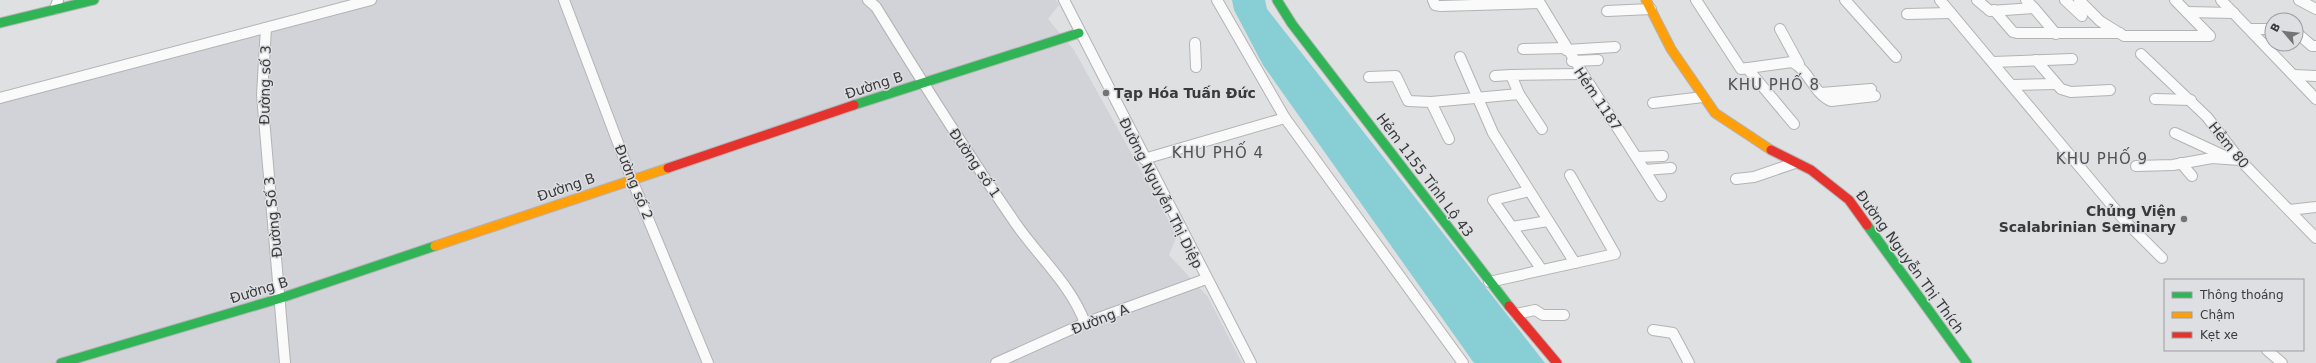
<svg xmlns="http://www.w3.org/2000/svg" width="2316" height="363" font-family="'DejaVu Sans',sans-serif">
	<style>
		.built { fill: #d1d3d8 }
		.water { fill: #88ced5 }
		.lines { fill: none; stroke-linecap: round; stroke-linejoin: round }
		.street-casing { stroke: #b2b3b4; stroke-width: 12 }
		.fast-casing { stroke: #b2b3b4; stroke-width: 11 }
		.slow-casing { stroke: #b2b3b4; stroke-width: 11 }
		.jam-casing { stroke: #b2b3b4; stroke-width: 11 }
		.street { stroke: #fafafa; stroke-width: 10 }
		.fast { stroke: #30b455; stroke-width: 9 }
		.slow { stroke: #ff9f0a; stroke-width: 9 }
		.jam { stroke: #e5322d; stroke-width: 9 }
		.poi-dot { fill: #747476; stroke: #dedfe2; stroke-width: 1.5 }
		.labels { text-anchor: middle; stroke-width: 3; stroke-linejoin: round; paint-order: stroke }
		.street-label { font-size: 14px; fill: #3a3a3c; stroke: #dedfe2 }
		.poi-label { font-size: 14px; font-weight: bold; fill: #3a3a3c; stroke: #dedfe2; text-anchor: start }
		.neighbourhood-label { font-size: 15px; letter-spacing: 1px; fill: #505154; stroke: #dedfe2 }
	</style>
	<rect width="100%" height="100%" fill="#dfe0e1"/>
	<path class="built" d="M358,0H1056L1059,5L1048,19L1074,50L1177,235L1169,255L1208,297L1242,363H0V94Z"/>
	<path class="water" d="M1232,0H1265L1267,9L1545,363H1474L1263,65L1234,10Z"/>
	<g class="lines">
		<defs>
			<g id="street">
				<path d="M564,0L632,180L708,363"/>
				<path d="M868,0L876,7C921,80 967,153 1016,224C1039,257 1071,285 1085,323"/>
				<path d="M1064,0L1251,363"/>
				<path d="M1217,0L1285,118L1463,363"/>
				<path d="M1433,0L1435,5L1441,6L1539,3"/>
				<path d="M1538,0L1583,74L1661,196"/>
				<path d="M1696,0L1741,69L1792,62C1810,71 1813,93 1831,101L1875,96"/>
				<path d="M1845,0L1896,57"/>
				<path d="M1940,0L2125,221L2162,258"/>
				<path d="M1977,0L1990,11L2034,8L2026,0"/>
				<path d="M2065,0L2082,16"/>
				<path d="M2079,0L2100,21L2124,36H2210L2175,0"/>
				<path d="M2221,0L2316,99"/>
				<path d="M2299,0L2316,9"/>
				<path d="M2034,8L2056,34"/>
				<path d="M55,9L58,0"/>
				<path d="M1994,10L2013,32L2017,33H2120"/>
				<path d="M1607,11L1651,9"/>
				<path d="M2187,12L2234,13"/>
				<path d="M1907,14L1951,13"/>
				<path d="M266,28L262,95L285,363"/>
				<path d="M1780,29L1799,64"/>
				<path d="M2251,29H2272"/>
				<path d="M2296,32L2312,46H2316"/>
				<path d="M1195,43L1196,67"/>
				<path d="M1523,49L1565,48"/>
				<path d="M1566,50L1615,47"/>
				<path d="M2141,54L2207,117L2240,160L2316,238"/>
				<path d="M1460,57L1493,133L1575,263"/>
				<path d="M2036,60L2061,89L2071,92L2110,90"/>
				<path d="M1572,61L1598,60"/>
				<path d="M1993,62L2072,59"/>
				<path d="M1747,68L1794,124"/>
				<path d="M2294,75L2316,76"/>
				<path d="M1495,76L1511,75"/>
				<path d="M1369,77L1396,76L1408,101L1431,102"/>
				<path d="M2012,85L2056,84"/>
				<path d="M1821,93L1871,89"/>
				<path d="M1519,94L1511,75L1580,74"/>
				<path d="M0,98L371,0"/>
				<path d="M2155,99L2191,100"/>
				<path d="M1653,103L1703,97"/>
				<path d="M2175,133L2229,158"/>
				<path d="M1449,139L1431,102L1519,94L1542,129"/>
				<path d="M1637,157L1663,156"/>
				<path d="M1144,159L1285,118"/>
				<path d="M2181,163L2192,176"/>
				<path d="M2136,166L2173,165L2212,158L2240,160"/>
				<path d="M1645,170L1671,168"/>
				<path d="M1736,179L1754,177L1795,163"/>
				<path d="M1529,191L1493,200L1542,270"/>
				<path d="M2289,210L2316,207"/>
				<path d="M1512,227L1548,221"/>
				<path d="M1489,282L1615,254L1570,175"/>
				<path d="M1516,314L1535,310L1543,315H1564"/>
				<path d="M1653,330L1673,333L1689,363"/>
				<path d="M2267,350L2282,363"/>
				<path d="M996,363L1085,323L1206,279"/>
			</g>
			<g id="fast">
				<path d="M1277,0L1292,24L1509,306"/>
				<path d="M0,23L94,0"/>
				<path d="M854,105L1079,33"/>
				<path d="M1867,225L1967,363"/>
				<path d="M61,363L281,298L435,246"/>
			</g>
			<g id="slow">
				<path d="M1646,0L1671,49L1715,113L1771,150"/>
				<path d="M435,246L668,168"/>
			</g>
			<g id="jam">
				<path d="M1771,150L1811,170L1849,200L1867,225"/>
				<path d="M668,168L854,105"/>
				<path d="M1509,306L1557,363"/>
			</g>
		</defs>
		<use href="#street" class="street-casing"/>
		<use href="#fast" class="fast-casing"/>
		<use href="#slow" class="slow-casing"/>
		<use href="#jam" class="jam-casing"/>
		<use href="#street" class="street"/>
		<use href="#fast" class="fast"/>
		<use href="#slow" class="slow"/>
		<use href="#jam" class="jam"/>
	</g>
	<g class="poi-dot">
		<circle cx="1106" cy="93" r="4"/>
		<circle cx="2184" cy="219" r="4"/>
	</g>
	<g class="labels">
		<g class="street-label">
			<text transform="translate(265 85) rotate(-89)" y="5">Đường số 3</text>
			<text transform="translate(874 85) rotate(-18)" y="5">Đường B</text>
			<text transform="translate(1598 99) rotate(56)" y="5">Hẻm 1187</text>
			<text transform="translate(2229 145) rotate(51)" y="5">Hẻm 80</text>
			<text transform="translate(975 163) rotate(56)" y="5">Đường số 1</text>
			<text transform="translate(1425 175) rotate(53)" y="5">Hẻm 1155 Tỉnh Lộ 43</text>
			<text transform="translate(634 182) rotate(68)" y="5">Đường số 2</text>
			<text transform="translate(566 187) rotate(-19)" y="5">Đường B</text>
			<text transform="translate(1161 193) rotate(63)" y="5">Đường Nguyễn Thị Diệp</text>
			<text transform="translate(273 217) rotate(-96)" y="5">Đường Số 3</text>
			<text transform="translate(1910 262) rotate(54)" y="5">Đường Nguyễn Thị Thích</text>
			<text transform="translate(259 290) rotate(-17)" y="5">Đường B</text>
			<text transform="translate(1100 319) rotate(-21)" y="5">Đường A</text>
		</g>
		<g class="poi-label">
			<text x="1114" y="98">Tạp Hóa Tuấn Đức</text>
			<text x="2176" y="216" text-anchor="end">Chủng Viện<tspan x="2176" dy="16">Scalabrinian Seminary</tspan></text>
		</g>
		<g class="neighbourhood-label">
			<text x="1774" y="90">KHU PHỐ 8</text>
			<text x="1218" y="158">KHU PHỐ 4</text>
			<text x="2102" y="164">KHU PHỐ 9</text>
		</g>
	</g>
	<rect x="2164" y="279" width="140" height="72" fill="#dedfe2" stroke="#9c9da0"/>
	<rect x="2172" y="292" width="20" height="6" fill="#30b455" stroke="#9c9da0"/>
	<text x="2200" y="299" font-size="12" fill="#3a3a3c">Thông thoáng</text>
	<rect x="2172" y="312" width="20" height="6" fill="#ff9f0a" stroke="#9c9da0"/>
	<text x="2200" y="319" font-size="12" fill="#3a3a3c">Chậm</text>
	<rect x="2172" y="332" width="20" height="6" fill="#e5322d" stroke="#9c9da0"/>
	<text x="2200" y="339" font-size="12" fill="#3a3a3c">Kẹt xe</text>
	<g transform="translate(2284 32) rotate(298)"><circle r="19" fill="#dedfe2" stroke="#9c9da0"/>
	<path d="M0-3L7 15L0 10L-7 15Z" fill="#747476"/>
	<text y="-6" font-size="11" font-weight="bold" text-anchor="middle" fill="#3a3a3c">B</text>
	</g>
</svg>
